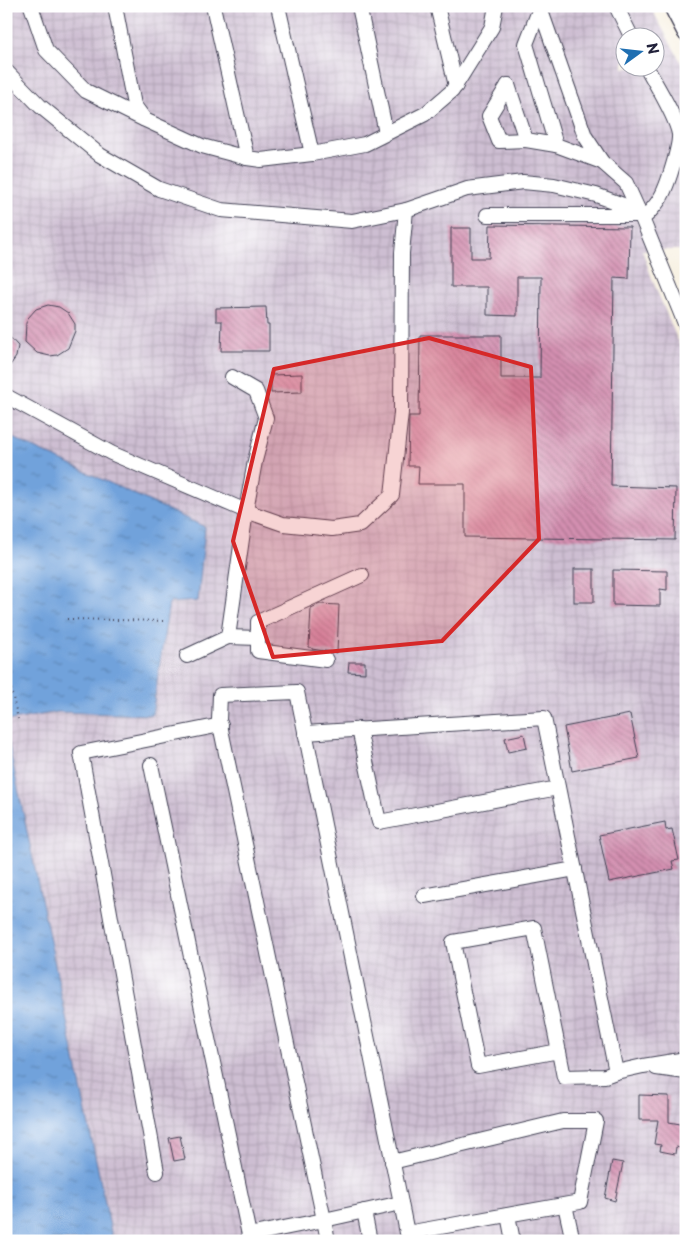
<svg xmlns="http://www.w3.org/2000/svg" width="692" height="1247" font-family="'Playpen Sans',sans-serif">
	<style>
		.industrial { fill: url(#industrial-grid); fill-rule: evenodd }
		.water { fill: url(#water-ripples); stroke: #4a628b }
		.building { fill: url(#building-back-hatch) }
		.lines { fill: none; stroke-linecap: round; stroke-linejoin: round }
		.minor-casing { stroke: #424154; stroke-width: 16 }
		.major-casing { stroke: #424154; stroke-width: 19 }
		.path { stroke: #424154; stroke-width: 2; stroke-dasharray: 1 4; stroke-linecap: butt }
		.minor { stroke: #fff; stroke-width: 14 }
		.major { stroke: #fff; stroke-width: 16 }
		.marked { fill: #d62828; fill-opacity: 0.2; stroke: #d62828; stroke-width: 4; stroke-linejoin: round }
	</style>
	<defs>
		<pattern id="industrial-grid" width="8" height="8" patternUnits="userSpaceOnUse" patternTransform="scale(1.25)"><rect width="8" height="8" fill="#cdbed2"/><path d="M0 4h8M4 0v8" fill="none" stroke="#b0a3b5"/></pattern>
		<pattern id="water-ripples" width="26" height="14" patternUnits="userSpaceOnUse" patternTransform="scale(1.25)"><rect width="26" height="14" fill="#71a2db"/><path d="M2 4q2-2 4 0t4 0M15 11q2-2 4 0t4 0" fill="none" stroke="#5c84b3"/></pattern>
		<pattern id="building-back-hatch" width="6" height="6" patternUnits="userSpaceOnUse" patternTransform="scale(1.25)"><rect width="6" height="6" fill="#d38fb0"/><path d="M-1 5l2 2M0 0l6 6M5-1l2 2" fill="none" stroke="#ab7490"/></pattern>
	</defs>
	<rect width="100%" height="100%" fill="#fff"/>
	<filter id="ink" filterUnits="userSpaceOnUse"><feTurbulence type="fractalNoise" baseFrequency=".02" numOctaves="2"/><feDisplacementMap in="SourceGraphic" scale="10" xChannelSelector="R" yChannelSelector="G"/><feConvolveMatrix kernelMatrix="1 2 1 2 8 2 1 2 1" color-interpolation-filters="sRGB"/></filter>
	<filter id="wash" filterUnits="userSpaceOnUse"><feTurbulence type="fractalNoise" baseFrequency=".0096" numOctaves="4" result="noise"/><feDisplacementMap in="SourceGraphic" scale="20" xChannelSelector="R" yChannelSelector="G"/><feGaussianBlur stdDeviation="1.12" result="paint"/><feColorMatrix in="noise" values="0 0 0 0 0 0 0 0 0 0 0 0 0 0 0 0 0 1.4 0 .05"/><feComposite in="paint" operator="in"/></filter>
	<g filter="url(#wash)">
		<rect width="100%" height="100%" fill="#f7f0e0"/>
		<path class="industrial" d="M6,6H650L686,71V250H642L654,284L686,360V1241H113L6,731V721L58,712L152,715L169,603L205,528L6,435ZM624,38H654V68H624Z"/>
		<g class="water">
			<path d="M6,435L205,527L198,601L169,603L152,715L58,712L6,721Z"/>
			<path d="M6,731L113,1241H6Z"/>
		</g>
		<g id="blocks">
			<g class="building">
				<path d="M490,225L630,227L629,279L614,278L611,486L676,488L675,540L465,537V484H418L419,466H408L409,416H419L420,335H501V378H540L541,277H517V316L487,315V287H451V228H471V258H489Z"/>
				<path d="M48,305L59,307L68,313L75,324V331L68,348L57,355L50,356L37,353L25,342L26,323L28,318L36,309Z"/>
				<path d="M266,307L267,325H269V351H221L222,321H216V308Z"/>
				<path d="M6,333L18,346L16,357L6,371Z"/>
				<path d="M302,374V392L271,393V375Z"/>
				<rect x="574" y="569" width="20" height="33"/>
				<path d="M613,570L667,571V590L660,589V606L613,605Z"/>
				<path d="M320,604L339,605L337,653L312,649V648L309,647L311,608Z"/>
				<path d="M349,662H365V673L348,672Z"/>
				<path d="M630,714L639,758L572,771L564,727Z"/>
				<path d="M524,734L527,748L508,752L505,738Z"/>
				<path d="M665,822L666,830L672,829L679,860L672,861L674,869L609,882L599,835Z"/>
				<path d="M639,1095L669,1096V1122L686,1125L684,1149L676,1147L675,1154L660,1151L661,1145L654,1144L658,1120H639Z"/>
				<path d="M180,1136L185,1159L174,1161L169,1138Z"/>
				<path d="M612,1161L623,1163L615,1201L605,1198Z"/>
			</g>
		</g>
	</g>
	<g filter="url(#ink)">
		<use href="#blocks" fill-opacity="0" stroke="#424154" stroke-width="1"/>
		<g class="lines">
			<defs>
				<g id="minor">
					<path d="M31,6L46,50L86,91L143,119"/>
					<path d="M115,6L134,105L145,120L202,146L247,158L261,160L312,154L365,144L425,114L452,91L492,27L496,6"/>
					<path d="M213,6L247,158"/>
					<path d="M278,6L312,154"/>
					<path d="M359,6L386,133"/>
					<path d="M437,6L456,86"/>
					<path d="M616,6L632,38"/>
					<path d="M540,8L585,136L602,162L626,183L641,216L686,326"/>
					<path d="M540,8L526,44L556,145L602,162"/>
					<path d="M6,71L40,106L100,155L159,189L221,210L352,221L406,210L467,189L523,182L554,185L596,195L637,210"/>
					<path d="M508,85L489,116L499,141L526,140"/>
					<path d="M508,85L526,140L556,145"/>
					<path d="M487,215H647C651,210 656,205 659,200C667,189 680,146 679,134C676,116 656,85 647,68"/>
					<path d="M232,377L256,391L266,418L255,461L246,511L283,524L332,529L360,525L392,495L401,413L402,253L406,210"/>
					<path d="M6,396L111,453L246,511L228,637L187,656"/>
					<path d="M228,637L258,638V622L362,575"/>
					<path d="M258,638V651L326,660"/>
					<path d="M297,692L401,1203L324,1220L219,720L220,695Z"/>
					<path d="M359,729L379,822L558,788"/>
					<path d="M305,733L544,718L616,1072L643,1066L686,1059"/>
					<path d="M151,765L249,1235L324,1220L328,1241"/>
					<path d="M424,896L575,869"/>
					<path d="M559,1051L478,1066L453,942L534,928L564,1077L605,1076L616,1072"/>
					<path d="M656,1068L686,1072"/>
					<path d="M392,1162L563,1121H596L580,1202L407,1233L401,1203"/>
					<path d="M157,1172L81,753L221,725"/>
					<path d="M565,1205L573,1241"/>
					<path d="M364,1211L370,1241"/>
					<path d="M508,1215L513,1241"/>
				</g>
				<path id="major" d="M672,6L686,33"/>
			</defs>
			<use href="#minor" class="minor-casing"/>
			<use href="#major" class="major-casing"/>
			<g class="path">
				<path d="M67,619L166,621"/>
				<path d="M11,689L18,719"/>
			</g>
			<use href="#minor" class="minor"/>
			<use href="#major" class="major"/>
		</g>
	</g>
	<path class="marked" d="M429,338L531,367L539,539L442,641L273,657L233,541L274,369Z"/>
	<rect width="692" height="1247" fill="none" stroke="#fff" stroke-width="25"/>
	<g transform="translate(640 52) rotate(75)"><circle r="24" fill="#ffffff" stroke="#a7a7b1"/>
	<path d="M0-4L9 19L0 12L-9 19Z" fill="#1f6fb2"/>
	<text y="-8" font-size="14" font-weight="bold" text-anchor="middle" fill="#22223b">N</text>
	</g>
</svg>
